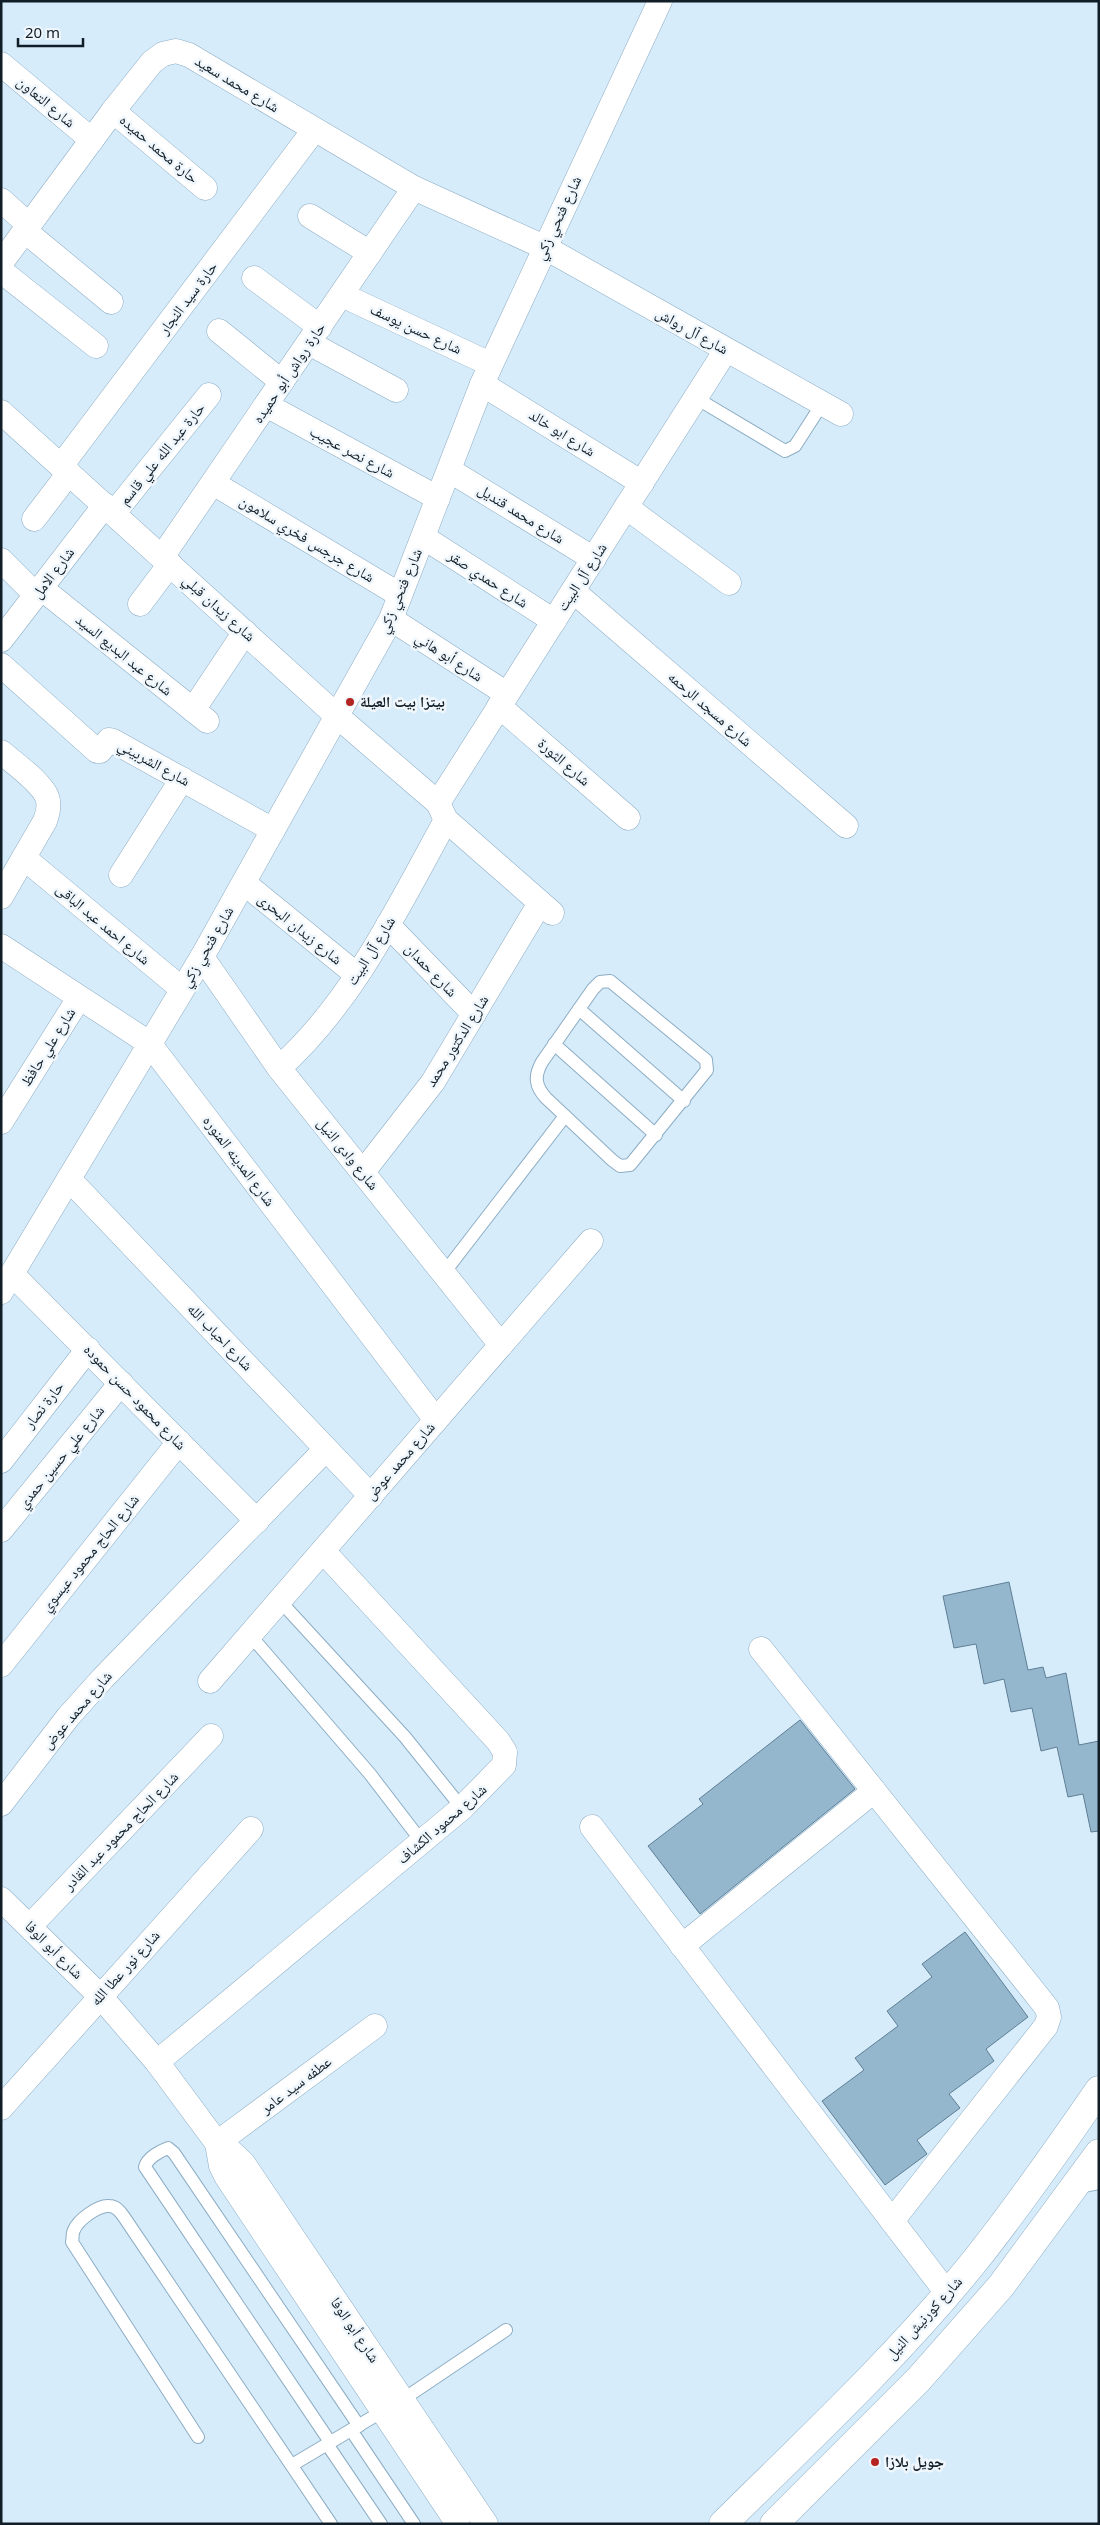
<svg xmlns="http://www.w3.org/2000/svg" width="1100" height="2525" font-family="'Noto Sans','Noto Naskh Arabic',sans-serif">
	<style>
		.building { fill: #95b7ce; stroke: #5e7e94 }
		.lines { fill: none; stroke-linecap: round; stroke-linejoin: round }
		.lane-casing { stroke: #8cadc4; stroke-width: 14 }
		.street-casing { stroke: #8cadc4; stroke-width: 25 }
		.highway-casing { stroke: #8cadc4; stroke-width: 29 }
		.lane { stroke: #fff; stroke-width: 12 }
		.street { stroke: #fff; stroke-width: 24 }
		.highway { stroke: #fff; stroke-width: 28 }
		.poi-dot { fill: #b42421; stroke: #f0f7fc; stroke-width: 2 }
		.labels { text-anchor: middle; stroke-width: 5; stroke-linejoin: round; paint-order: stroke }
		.street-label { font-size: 15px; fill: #111e27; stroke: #f0f7fc }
		.poi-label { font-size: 15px; font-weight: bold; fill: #111e27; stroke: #f0f7fc; text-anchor: start }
	</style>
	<rect width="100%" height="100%" fill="#d7ecfb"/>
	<g class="building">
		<path d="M1009,1582L1028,1670L1043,1667L1046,1678L1066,1673L1079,1745L1099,1741V1831L1091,1832L1083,1794L1068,1797L1057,1747L1041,1751L1032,1708L1011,1712L1004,1679L984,1684L976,1644L954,1648L943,1596Z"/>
		<path d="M800,1720L855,1789L700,1914L648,1846L703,1804L699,1799Z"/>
		<path d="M965,1932L1028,2017L986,2049L994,2061L949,2094L960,2108L917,2140L927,2154L885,2185L822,2101L864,2070L855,2058L898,2026L887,2011L932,1977L922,1964Z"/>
	</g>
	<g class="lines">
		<defs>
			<g id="lane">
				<path d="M696,398L785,451L795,446L822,404"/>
				<path d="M610,981L706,1060L707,1070L630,1165L620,1166L612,1160L546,1098C535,1086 534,1076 542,1062L593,989L600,982Z"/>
				<path d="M579,1009L684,1101"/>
				<path d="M554,1044L656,1135"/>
				<path d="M444,1273L565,1116"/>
				<path d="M280,1601L405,1737L462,1808"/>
				<path d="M250,1635L370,1774L422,1842"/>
				<path d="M1079,2187L1099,2183"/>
				<path d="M402,2400L506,2330"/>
				<path d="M351,2430L414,2524"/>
				<path d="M198,2437L72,2242C73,2238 72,2233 74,2230C78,2220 98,2205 109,2206C116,2206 120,2211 124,2217L331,2524"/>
				<path d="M330,2442L145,2167C147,2158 160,2151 168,2148L174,2153L359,2426"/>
				<path d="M327,2444L381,2524"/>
				<path d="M292,2465L383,2411"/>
			</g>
			<g id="street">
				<path d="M1,64L92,140"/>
				<path d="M113,111L205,188"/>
				<path d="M1,200L29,225"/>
				<path d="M310,216L370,253"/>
				<path d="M25,231L111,302"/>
				<path d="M1,263L113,111L152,62L163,54L176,51L189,55L414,188L544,247L841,414"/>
				<path d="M1,271L96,346"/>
				<path d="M254,278L320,327"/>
				<path d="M342,295L490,364"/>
				<path d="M219,331L282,382"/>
				<path d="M309,343L396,390"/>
				<path d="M482,384L642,483"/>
				<path d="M266,405L438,498"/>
				<path d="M1,412L337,716L438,803L446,820L552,913"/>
				<path d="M61,466L314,130"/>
				<path d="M449,470L594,559"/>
				<path d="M213,483L400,595"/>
				<path d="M626,507L729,583"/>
				<path d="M114,513L209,395"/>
				<path d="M34,519L69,473"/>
				<path d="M423,537L554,621"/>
				<path d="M162,557L414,188"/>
				<path d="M1,560L36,595"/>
				<path d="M41,588L207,721"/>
				<path d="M573,591L846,826"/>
				<path d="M140,604L170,564"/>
				<path d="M391,619L507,694"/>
				<path d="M1,640L105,505"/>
				<path d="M1,665L97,751H100L109,740L113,741L273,830"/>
				<path d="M499,706L628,818"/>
				<path d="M193,710L245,632"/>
				<path d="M1,752C14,763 41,782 47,797C50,805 48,813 45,821L1,897"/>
				<path d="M438,803L726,350"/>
				<path d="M24,858L182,989"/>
				<path d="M121,875L182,779"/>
				<path d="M244,883L357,975"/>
				<path d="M388,925L474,1014"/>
				<path d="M1,946L149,1043L436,1420"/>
				<path d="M202,957L279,1068L501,1345"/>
				<path d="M279,1068C353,1002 398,907 446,820"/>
				<path d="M1,1122L79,998"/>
				<path d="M363,1172L433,1082L540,903"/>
				<path d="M69,1179L371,1496"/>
				<path d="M12,1274L257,1521"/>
				<path d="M1,1292L202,957L391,619L482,384L660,1"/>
				<path d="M1,1461L88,1349"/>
				<path d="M1,1530L121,1383"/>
				<path d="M761,1649L1047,2008L1049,2017L1046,2026L892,2221"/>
				<path d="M1,1665L179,1442"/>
				<path d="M210,1681L591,1241"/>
				<path d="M1,1804L68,1717L103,1678L326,1449"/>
				<path d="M592,1827L947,2293"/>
				<path d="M1,1899L100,1996L157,2062L217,2143L227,2148L243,2163L486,2524"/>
				<path d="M31,1925L211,1736"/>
				<path d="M682,1946L874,1791"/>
				<path d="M157,2062L462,1808L504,1765L505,1752L498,1741L323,1551"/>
				<path d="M1,2108L251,1829"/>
				<path d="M217,2143L221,2166L226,2176L458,2524"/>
				<path d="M217,2143L375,2026"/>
			</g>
			<g id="highway">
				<path d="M723,2524C809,2439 898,2356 974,2262C1018,2207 1059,2148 1099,2090"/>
				<path d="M774,2524L919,2379L1001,2286L1099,2153"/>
			</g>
		</defs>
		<use href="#lane" class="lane-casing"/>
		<use href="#street" class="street-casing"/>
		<use href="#highway" class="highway-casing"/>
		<use href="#lane" class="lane"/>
		<use href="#street" class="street"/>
		<use href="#highway" class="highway"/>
	</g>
	<g class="poi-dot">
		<circle cx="350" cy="702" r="5"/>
		<circle cx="875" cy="2462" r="5"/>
	</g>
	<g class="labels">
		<g class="street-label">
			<text transform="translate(237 84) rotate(31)" y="5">شارع محمد سعيد</text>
			<text transform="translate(46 102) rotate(40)" y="5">شارع التعاون</text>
			<text transform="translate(159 149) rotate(40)" y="5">حارة محمد حميده</text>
			<text transform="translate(558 218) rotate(-65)" y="5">شارع فتحي زكي</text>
			<text transform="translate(188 298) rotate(-53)" y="5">حارة سيد النجار</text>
			<text transform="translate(416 329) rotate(25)" y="5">شارع حسن يوسف</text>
			<text transform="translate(692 331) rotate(29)" y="5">شارع آل رواش</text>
			<text transform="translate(289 373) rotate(-56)" y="5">حارة رواش أبو حميده</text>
			<text transform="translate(562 433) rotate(32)" y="5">شارع ابو خالد</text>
			<text transform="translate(352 452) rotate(28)" y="5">شارع نصر عجيب</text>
			<text transform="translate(162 454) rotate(-51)" y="5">حارة عبد الله علي قاسم</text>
			<text transform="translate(521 514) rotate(32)" y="5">شارع محمد قنديل</text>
			<text transform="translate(307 539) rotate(31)" y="5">شارع جرجس فخري سلامون</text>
			<text transform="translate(53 573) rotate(-53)" y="5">شارع الامل</text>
			<text transform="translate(582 577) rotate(-57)" y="5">شارع آل البيت</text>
			<text transform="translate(488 579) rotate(33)" y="5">شارع حمدي صقر</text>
			<text transform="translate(400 591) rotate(-67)" y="5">شارع فتحي زكي</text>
			<text transform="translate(219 608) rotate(42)" y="5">شارع زيدان قبلي</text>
			<text transform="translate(124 655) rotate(39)" y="5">شارع عبد البديع السيد</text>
			<text transform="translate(449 657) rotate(33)" y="5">شارع أبو هاني</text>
			<text transform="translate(710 709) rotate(41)" y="5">شارع مسجد الرحمه</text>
			<text transform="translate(564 762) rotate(41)" y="5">شارع الثورة</text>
			<text transform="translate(154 763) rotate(29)" y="5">شارع الشربيني</text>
			<text transform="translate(103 924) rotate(40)" y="5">شارع احمد عبد الباقى</text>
			<text transform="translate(300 929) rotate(39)" y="5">شارع زيدان البحرى</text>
			<text transform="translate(207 947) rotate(-60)" y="5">شارع فتحي زكي</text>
			<text transform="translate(371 951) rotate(-58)" y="5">شارع آل البيت</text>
			<text transform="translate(431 970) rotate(46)" y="5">شارع حمدان</text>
			<text transform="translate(457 1041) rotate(-58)" y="5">شارع الدكتور محمد</text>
			<text transform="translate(48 1047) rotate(-58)" y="5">شارع علي حافظ</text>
			<text transform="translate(348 1154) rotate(51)" y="5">شارع وادى النيل</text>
			<text transform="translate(239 1161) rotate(53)" y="5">شارع المدينه المنوره</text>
			<text transform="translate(220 1337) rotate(46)" y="5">شارع احباب الله</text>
			<text transform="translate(135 1397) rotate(46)" y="5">شارع محمود حسن حموده</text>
			<text transform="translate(44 1405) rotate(-52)" y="5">حارة نصار</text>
			<text transform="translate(61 1457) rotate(-51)" y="5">شارع علي حسين حمدي</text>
			<text transform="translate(400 1461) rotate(-49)" y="5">شارع محمد عوض</text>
			<text transform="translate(90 1553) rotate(-51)" y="5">شارع الحاج محمود عيسوي</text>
			<text transform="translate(77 1710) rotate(-49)" y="5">شارع محمد عوض</text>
			<text transform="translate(442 1824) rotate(-41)" y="5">شارع محمود الكشاف</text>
			<text transform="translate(121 1831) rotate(-46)" y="5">شارع الحاج محمود عبد القادر</text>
			<text transform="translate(54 1950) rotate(45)" y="5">شارع أبو الوفا</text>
			<text transform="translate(125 1968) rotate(-48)" y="5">شارع نور عطا الله</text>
			<text transform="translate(296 2085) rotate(-37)" y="5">عطفه سيد عامر</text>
			<text transform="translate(924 2318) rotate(-48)" y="5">شارع كورنيش النيل</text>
			<text transform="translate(355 2330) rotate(56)" y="5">شارع أبو الوفا</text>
		</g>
		<g class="poi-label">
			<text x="360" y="707">بيتزا بيت العيلة</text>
			<text x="885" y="2467">جويل بلازا</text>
		</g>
	</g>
	<rect width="1100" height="2525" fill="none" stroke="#111e27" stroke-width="5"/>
	<path d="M18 38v8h65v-8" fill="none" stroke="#111e27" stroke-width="2.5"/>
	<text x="25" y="38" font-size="15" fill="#111e27" stroke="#f0f7fc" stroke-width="4" paint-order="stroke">20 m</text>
</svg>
